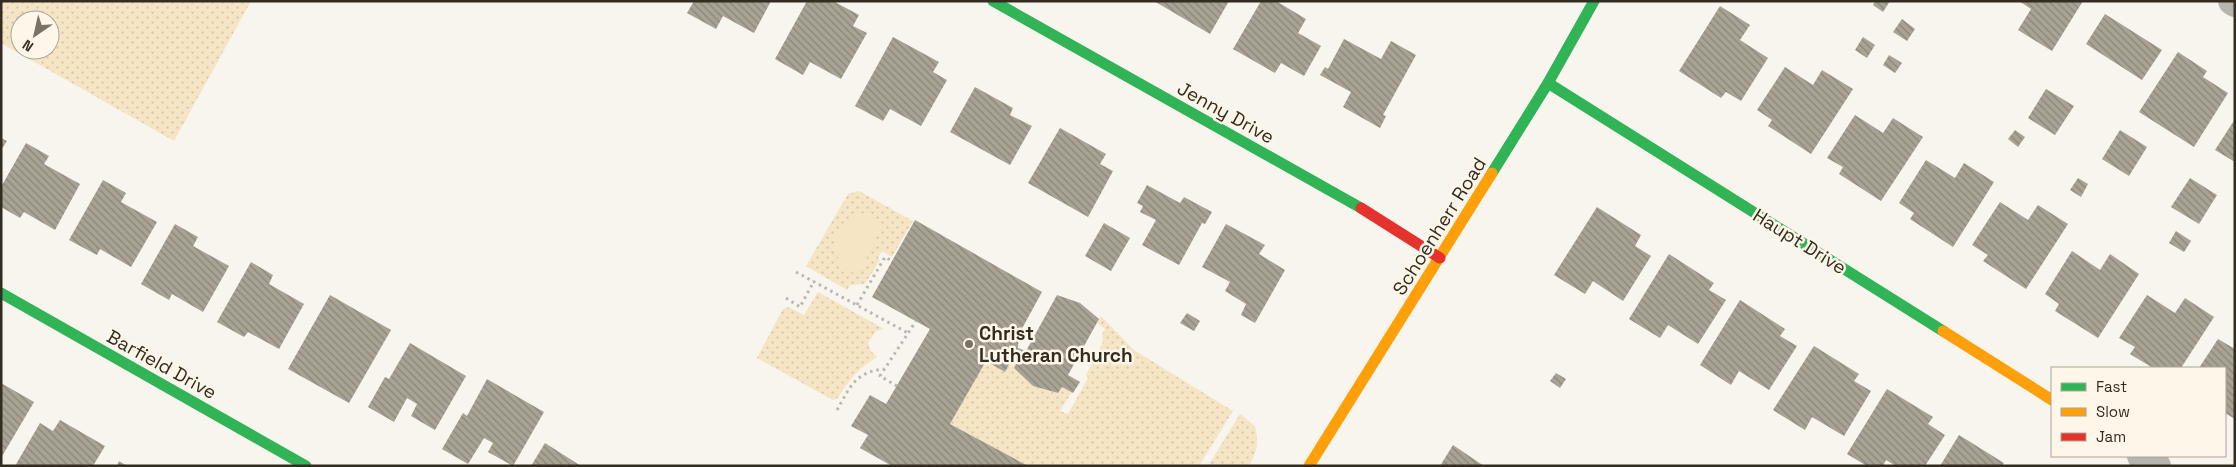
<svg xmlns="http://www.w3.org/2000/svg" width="2236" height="467" font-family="'Space Grotesk',sans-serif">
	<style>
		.grass { fill: url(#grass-dots); fill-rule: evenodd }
		.park { fill: #f5e5c5 }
		.building { fill: url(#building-back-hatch) }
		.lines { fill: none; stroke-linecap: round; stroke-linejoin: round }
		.path { stroke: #b9b7b2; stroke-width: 3; stroke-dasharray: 2.5 4; stroke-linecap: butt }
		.street { stroke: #b7b5b0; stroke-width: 28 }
		.fast { stroke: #30b455; stroke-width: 11 }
		.slow { stroke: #ff9f0a; stroke-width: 11 }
		.jam { stroke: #e5322d; stroke-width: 11 }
		.poi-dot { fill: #787268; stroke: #fdf6e9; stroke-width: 2 }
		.labels { text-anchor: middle; stroke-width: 5; stroke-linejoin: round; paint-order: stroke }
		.street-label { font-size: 19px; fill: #332c20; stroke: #fdf6e9 }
		.poi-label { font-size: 19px; font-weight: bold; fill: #332c20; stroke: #fdf6e9; text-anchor: start }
	</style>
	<defs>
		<pattern id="grass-dots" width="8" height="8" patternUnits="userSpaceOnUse" patternTransform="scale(1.25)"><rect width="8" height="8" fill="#f5e5c5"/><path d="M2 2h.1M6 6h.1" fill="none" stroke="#d2c5a9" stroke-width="1.8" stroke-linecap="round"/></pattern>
		<pattern id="building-back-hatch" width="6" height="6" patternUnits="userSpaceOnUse" patternTransform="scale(1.25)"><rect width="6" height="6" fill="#a9a396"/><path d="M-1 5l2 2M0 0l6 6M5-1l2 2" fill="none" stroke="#8a857a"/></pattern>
	</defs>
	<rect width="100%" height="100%" fill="#f8f5ee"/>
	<g class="grass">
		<path d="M1,1H251L174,141L1,43ZM20,20H50V50H20Z"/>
		<path d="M859,191L913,221L892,257L882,251L878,258L880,260L865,284L850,285L847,290L806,266L848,194Z"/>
		<path d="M818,292L884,329L876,331L868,343L871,351L877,357C859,368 849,380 837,399L833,400L757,358L783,309L789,307L804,315Z"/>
		<path d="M1101,316L1134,350L1233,411L1199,466H1028L950,424L986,361L1005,372L1012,359L1017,362L1014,368L1033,386L1058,393L1062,387L1072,392L1060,411L1068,414L1088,378L1086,375L1103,342L1102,334L1105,329L1097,323Z"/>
		<path d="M1240,414L1255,426C1259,442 1257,452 1249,466H1208Z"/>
	</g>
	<path class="park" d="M863,213L882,225L861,270L855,274L840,264L834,247L836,233L845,221Z"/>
	<g class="building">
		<path d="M694,1H771L754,33L723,16L716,29L687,13Z"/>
		<path d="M807,1H833L859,15L853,26L867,33L841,79L810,62L803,75L775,59Z"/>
		<path d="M1154,1H1229L1210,34Z"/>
		<path d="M1261,1H1276L1306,19L1298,33L1321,46L1304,76L1281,63L1275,73L1233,49Z"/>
		<path d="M1875,1H1890L1883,12L1873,5Z"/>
		<path d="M2019,1H2083L2052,51L2018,30L2031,9Z"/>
		<path d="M1720,6L1750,25L1740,40L1768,58L1741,101L1726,92L1721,98L1679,71Z"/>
		<path d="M2105,14L2162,50L2142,80L2086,44Z"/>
		<path d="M1902,19L1915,29L1907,41L1893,32Z"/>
		<path d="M893,37L939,62L933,72L947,80L921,126L890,109L883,121L855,106Z"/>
		<path d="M1863,37L1875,45L1867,58L1855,50Z"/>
		<path d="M1344,39L1381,59L1391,41L1416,55L1383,115L1386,116L1380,128L1343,107L1351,92L1320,75L1325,67L1328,69Z"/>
		<path d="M2178,52L2207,71L2203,77L2228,93L2194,147L2139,112Z"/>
		<path d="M1889,55L1902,63L1895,73L1883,65Z"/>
		<path d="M1785,67L1813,85L1822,70L1853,89L1811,154L1768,126L1772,120L1757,110Z"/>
		<path d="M975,87L1013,108L1010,115L1032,126L1010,165L950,132Z"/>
		<path d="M2046,89L2074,106L2055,135L2028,118Z"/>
		<path d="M1855,115L1883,133L1893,118L1923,137L1881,201L1839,174L1843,167L1827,158Z"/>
		<path d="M2235,119V162L2215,150Z"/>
		<path d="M1060,128L1106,154L1100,164L1113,171L1088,217L1028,183Z"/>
		<path d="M2015,130L2025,137L2018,147L2008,139Z"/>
		<path d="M2120,130L2147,147L2129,176L2102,159Z"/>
		<path d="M1,138L7,141L1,150Z"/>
		<path d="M26,143L49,156L44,164L80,184L55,230L24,212L20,218L1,207V187Z"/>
		<path d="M1926,160L1955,178L1964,163L1994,182L1953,247L1910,219L1914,213L1899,203Z"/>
		<path d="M2078,178L2088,184L2081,197L2070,190Z"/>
		<path d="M2190,178L2217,195L2199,224L2171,207Z"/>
		<path d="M103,180L126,193L121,202L157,222L131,267L100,249L97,255L69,240Z"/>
		<path d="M1147,185L1180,203L1184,197L1212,212L1205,224L1202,223L1179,265L1142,245L1156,220L1140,212L1143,206L1137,203Z"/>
		<path d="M2000,202L2028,220L2038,205L2068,224L2026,289L1983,261L1988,255L1972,245Z"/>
		<path d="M1597,207L1641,235L1635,246L1651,256L1623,301L1593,281L1585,294L1554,275Z"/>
		<path d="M915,220L1042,292L1019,334L1018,348L1026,351L1057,295L1080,303L1099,319L1068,375L1080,382L1073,393L1062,387L1058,393L1033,386L1014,368L1017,362L1012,359L1005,372L986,361L950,424L1028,466H892L860,448L868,435L851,426L870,395L886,404L930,329L872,297Z"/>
		<path d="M1104,223L1130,238L1111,271L1085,256Z"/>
		<path d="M175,224L198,237L193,246L229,266L203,312L172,294L169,300L141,284Z"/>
		<path d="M1226,224L1265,245L1259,254L1285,270L1255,323L1241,315L1246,304L1225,291L1230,282L1202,267Z"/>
		<path d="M2176,231L2191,241L2184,252L2169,243Z"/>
		<path d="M2072,251L2100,270L2110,254L2139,274L2098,338L2055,311L2059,304L2045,294Z"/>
		<path d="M1669,254L1714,283L1709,290L1726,300L1698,344L1668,325L1660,338L1629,319Z"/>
		<path d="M251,262L273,275L269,284L304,304L279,349L248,332L244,337L217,322Z"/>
		<path d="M330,295L391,330L349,403L288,369Z"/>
		<path d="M2147,295L2175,313L2185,298L2214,317L2181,368H2153L2130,354L2135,347L2119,338Z"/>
		<path d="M1740,300L1785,329L1780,336L1797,346L1769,390L1739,371L1731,385L1700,365Z"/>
		<path d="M1187,313L1200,321L1194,331L1180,323Z"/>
		<path d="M2218,339L2235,349V419L2225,413V368H2199Z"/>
		<path d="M410,343L466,376L435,430L411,416L417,404L407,398L394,422L368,407L385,377L389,379Z"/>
		<path d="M1814,346L1859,374L1854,381L1871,391L1844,436L1812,417L1805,430L1773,410Z"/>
		<path d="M1556,373L1566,379L1560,388L1550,381Z"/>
		<path d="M487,379L544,412L513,466L488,452L493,443L484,438L468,464L442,449L463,413L467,416Z"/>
		<path d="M1,383L34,402L1,458Z"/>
		<path d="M1887,389L1933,417L1928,424L1945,435L1925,466H1896L1886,460L1883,466H1867L1847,454Z"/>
		<path d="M60,420L105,446L93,466H15L40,423L53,431Z"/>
		<path d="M1959,435L2004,463L2002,466H1940Z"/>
		<path d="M545,443L581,466H531Z"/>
		<path d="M1453,445L1484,466H1440Z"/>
		<path d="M119,461L127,466H117Z"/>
	</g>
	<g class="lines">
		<g class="path">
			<path d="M796,272L908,333"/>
			<path d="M786,298L800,307L814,281"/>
			<path d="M857,305L885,257L892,261"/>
			<path d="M897,386L880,376L916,321"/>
			<path d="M837,410C850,387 855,372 884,369"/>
		</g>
		<g class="street">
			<path d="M2232,1L2235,3"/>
			<path d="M2141,456L2157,466"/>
		</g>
		<g class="fast">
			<path d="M993,1L1361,208"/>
			<path d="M1548,83L1943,331"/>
			<path d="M1492,173L1548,83L1594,1"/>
			<path d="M1,293L306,466"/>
		</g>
		<g class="slow">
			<path d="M1943,331L2052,400"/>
			<path d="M1309,466L1492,173"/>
		</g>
		<path class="jam" d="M1361,208L1440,258"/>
	</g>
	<circle class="poi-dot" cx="969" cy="344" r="5"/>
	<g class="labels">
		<g class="street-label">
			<text transform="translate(1226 112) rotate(29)" y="7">Jenny Drive</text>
			<text transform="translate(1439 226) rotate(-58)" y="7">Schoenherr Road</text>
			<text transform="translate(1800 241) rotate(32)" y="7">Haupt Drive</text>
			<text transform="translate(162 364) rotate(29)" y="7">Barfield Drive</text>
		</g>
		<g class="poi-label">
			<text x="979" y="340">Christ<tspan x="979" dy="22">Lutheran Church</tspan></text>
		</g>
	</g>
	<rect width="2236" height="467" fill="none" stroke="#332c20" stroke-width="5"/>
	<rect x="2051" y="367" width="175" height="90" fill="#fdf6e9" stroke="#aca599"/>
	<rect x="2061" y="383" width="25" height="8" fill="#30b455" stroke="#aca599"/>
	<text x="2096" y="392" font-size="15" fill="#332c20">Fast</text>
	<rect x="2061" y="408" width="25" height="8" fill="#ff9f0a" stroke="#aca599"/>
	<text x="2096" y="417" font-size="15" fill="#332c20">Slow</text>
	<rect x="2061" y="433" width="25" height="8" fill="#e5322d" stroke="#aca599"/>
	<text x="2096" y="442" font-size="15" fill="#332c20">Jam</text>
	<g transform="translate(35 35) rotate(214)"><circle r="24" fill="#fdf6e9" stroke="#aca599"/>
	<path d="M0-4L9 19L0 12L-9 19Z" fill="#787268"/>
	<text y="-8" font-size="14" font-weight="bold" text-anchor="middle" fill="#332c20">N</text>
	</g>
</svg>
